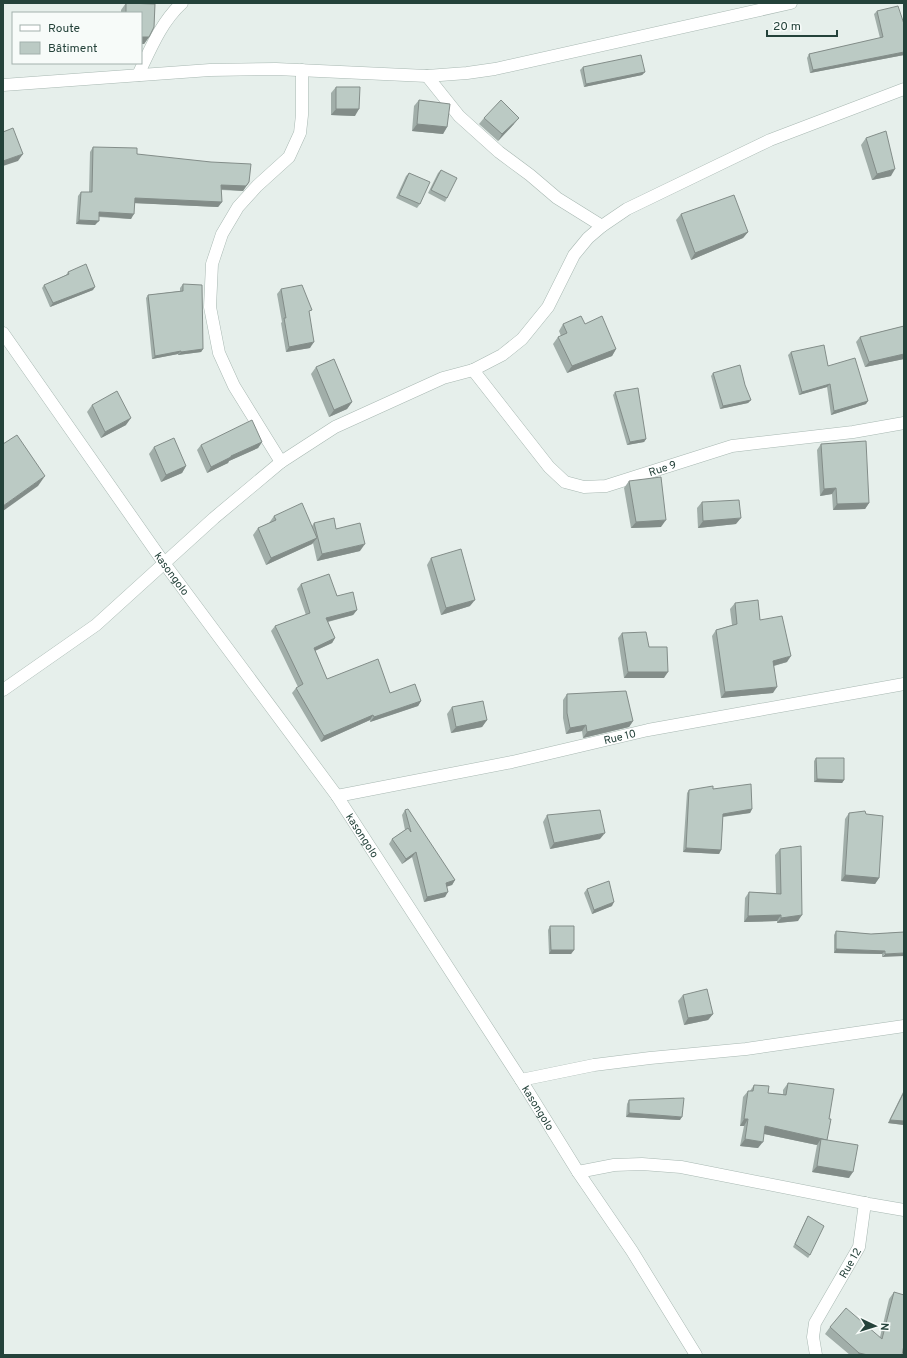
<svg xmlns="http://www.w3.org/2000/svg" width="907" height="1358" font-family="Overpass,sans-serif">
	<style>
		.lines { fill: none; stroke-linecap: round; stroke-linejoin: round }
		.minor-casing { stroke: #a8b8b2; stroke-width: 13 }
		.minor { stroke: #fff; stroke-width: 12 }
		.wall { fill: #a1aea9 }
		.shaded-wall { fill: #838d89 }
		.building { fill: #bbcac4; stroke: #838d89 }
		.labels { text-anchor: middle; stroke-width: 3.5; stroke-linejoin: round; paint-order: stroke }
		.street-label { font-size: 11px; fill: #24423a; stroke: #f7fbf9 }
	</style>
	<rect width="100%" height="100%" fill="#e6efeb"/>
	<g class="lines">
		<defs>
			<g id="minor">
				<path d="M138,75C150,50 161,22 182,3"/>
				<path d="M427,76L459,116L499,152L530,175L557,198L602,226"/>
				<path d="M3,85L210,70L276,69L427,76L467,73L495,69L791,3"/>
				<path id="s1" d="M3,333L164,563L337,796L521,1080L578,1172L632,1251L696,1355"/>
				<path id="s2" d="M473,370L549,467L565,482L584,487L606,486L732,446L853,432L904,423"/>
				<path d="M281,462L234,386L219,353L210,307L212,264L222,234L238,207L257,186L289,157L300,133L302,115V70"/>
				<path d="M3,690L96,625L214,518L281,462L335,427L443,378L473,370L502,355L522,339L548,307L574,255L588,238L602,226L627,209L770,140L904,89"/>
				<path id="s3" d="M337,796L512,762L648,730L904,684"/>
				<path d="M521,1080L594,1065L650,1058L746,1049L904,1026"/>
				<path d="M578,1172L614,1165L642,1164L681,1167L869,1204L904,1210"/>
				<path id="s4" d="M816,1355L813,1337L815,1323L859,1247L865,1203"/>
			</g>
		</defs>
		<use href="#minor" class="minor-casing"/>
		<use href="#minor" class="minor"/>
	</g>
	<g class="wall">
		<path d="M126,3L155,4L154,27L149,37L144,44H141V13H121V10Z"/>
		<path d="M877,11L904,55L810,73L807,58L809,54L880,38L874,14Z"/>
		<path d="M583,67L645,72L642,75L584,87L580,70Z"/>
		<path d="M336,87L355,116L331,115V93Z"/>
		<path d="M419,100L447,127L443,134L412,131L414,106Z"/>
		<path d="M484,118L514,124L498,141L479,124Z"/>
		<path d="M866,138L891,176L872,180L861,145Z"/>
		<path d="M93,147L137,154L249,182L243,191L221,190L222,202L218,207L135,203L131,219L99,217L95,225L76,224L78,196L81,192H89L90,152Z"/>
		<path d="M441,170L447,198L445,202L428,193L438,173Z"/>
		<path d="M409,173L420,204L417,208L396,198L406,176Z"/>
		<path d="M681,214L748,232L743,238L691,260L676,220Z"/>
		<path d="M68,272L93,290L50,307L42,288L44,285L66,275Z"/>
		<path d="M183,284L203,349L201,352L178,355V354L152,359L146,298L148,295L180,291V288Z"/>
		<path d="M281,289L310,314V348L286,352L281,323L282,322L277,294Z"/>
		<path d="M563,324H585L616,349L612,356L567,373L553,344L558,337L561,336L559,331Z"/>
		<path d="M904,326V359L865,367L856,342L860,337Z"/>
		<path d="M791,352L866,404L831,415L827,387L799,395L788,355Z"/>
		<path d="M316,367L352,402L347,409L329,417L311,374Z"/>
		<path d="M713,373L751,400L748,403L720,409L711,376Z"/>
		<path d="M615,392L646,439L644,442L627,445L613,395Z"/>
		<path d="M92,405L126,425L101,438L87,412Z"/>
		<path d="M262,442L258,448L229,461L228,463L207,473L197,450L201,445Z"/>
		<path d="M821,444L869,503L865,509L833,510L832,494L820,496L817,450Z"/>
		<path d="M154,447L186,466L182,473L161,482L149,454Z"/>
		<path d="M629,481L661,527L631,528L624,488Z"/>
		<path d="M702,502L736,524L698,528L697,508Z"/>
		<path d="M274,516L312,526L314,523L336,529L360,551L317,561L313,543L312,544L266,565L253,535L258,528L269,523Z"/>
		<path d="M431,558L470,606L441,615L427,565Z"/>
		<path d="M301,584L337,596L357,610L353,615L328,622L335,638L332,643L315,651L327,679L390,693L421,701L418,706L370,722V720L321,742L292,693L296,688L298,687L271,631L275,626L306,615L297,589Z"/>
		<path d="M735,603L760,620L787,662L774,666L773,693L721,698L712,636L716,630L732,625L730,609Z"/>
		<path d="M622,633L649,647L664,678H624L618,638Z"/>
		<path d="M567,694L633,721L629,727L583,738L582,731L566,734L563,718V700Z"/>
		<path d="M452,707L487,720L482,727L451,733L447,714Z"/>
		<path d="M816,758L844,780L842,783L814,782V761Z"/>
		<path d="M713,789L752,809L750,813L723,817L721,850L719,854L683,852L687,793L689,790Z"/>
		<path d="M405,810L455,880L452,885L447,886L445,897L424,902L412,857L402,864L389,844L392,839L405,830L402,815Z"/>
		<path d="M849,813L866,814L879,878L875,884L841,881L845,819Z"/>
		<path d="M547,815L600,839L550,849L543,822Z"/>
		<path d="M780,849L798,921L777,923V921L744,922L745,898L749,892L776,893L775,855Z"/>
		<path d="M587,889L612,906L592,914L584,893Z"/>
		<path d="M550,926L574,950L571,954H549L548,930Z"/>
		<path d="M836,931L871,934L904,932L882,957V954L834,953V935Z"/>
		<path d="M683,995L713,1014L708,1020L684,1025L678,1001Z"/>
		<path d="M788,1083L827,1140H826L849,1178L812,1172L817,1145L764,1134L758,1148L740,1146L744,1126H740L743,1097L748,1091H750L754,1085L768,1093L783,1094V1090Z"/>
		<path d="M904,1090V1125L888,1123Z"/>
		<path d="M629,1100L680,1120L626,1117L627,1104Z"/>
		<path d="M808,1216L810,1255L808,1258L793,1247L806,1220Z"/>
		<path d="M894,1292L902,1355H850L825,1334L830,1327L880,1337L889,1299Z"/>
	</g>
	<g class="shaded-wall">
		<path d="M141,37H149L144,44H141Z"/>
		<path d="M904,52V55L810,73L813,70Z"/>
		<path d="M645,72L642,75L584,87L586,84Z"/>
		<path d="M336,109H359L355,116L331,115Z"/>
		<path d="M519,118L514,124L498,141L502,134Z"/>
		<path d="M417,124L447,127L443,134L412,131Z"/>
		<path d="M23,154L18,161L3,166V161Z"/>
		<path d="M895,169L891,176L872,180L877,174Z"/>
		<path d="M249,182L243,191L218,189L221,185Z"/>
		<path d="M135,198L222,202L218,207L132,203Z"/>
		<path d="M99,212L134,214L131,219L96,216Z"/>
		<path d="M79,220L99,221L95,225L76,224Z"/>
		<path d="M748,232L743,238L691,260L695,253Z"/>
		<path d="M95,287L93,290L50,307L53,303Z"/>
		<path d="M314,342L310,348L286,352L289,347Z"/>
		<path d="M203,349L201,352L178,355L181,352Z"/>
		<path d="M616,349L612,356L567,373L572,366Z"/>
		<path d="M181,351L178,354L152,359L155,356Z"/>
		<path d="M904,354V359L865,367L869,362Z"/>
		<path d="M830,384L827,387L799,395L802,392Z"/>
		<path d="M751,400L748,403L720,409L723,406Z"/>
		<path d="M868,401L866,404L831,415L834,411Z"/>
		<path d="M352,402L347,409L329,417L334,410Z"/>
		<path d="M131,418L126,425L101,438L105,432Z"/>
		<path d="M646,439L644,442L627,445L630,442Z"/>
		<path d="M262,442L258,448L229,461L228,463L207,473L211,467L231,456Z"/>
		<path d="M186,466L182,473L161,482L166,475Z"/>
		<path d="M45,476L38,486L3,511V506Z"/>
		<path d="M836,488L832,494L820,496L824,489Z"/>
		<path d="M869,503L865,509L833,510L837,504Z"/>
		<path d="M741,518L736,524L698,528L703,521Z"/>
		<path d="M666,520L661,527L631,528L636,522Z"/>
		<path d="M317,538L312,544L266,565L271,558Z"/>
		<path d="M365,544L360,551L317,561L322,554Z"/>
		<path d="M475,600L470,606L441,615L446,608Z"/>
		<path d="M357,610L353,615L322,623L326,618Z"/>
		<path d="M335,638L332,643L310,653L314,648Z"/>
		<path d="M791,656L787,662L769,667L773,661Z"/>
		<path d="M628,672H668L664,678H624Z"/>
		<path d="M777,687L773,693L721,698L725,692Z"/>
		<path d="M421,701L418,706L370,722L374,717Z"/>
		<path d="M373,715L370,720L321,742L324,736Z"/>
		<path d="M487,720L482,727L451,733L456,727Z"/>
		<path d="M633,721L629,727L583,738L587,732Z"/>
		<path d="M586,725L582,731L566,734L570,728Z"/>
		<path d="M817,779L844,780L842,783L814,782Z"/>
		<path d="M752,809L750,813L720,817L723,814Z"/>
		<path d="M605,833L600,839L550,849L554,843Z"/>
		<path d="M686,848L721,850L719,854L683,852Z"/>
		<path d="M416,852L412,857L402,864L406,859Z"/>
		<path d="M845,875L879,878L875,884L841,881Z"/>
		<path d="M455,880L452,885L443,888L446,883Z"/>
		<path d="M448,892L445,897L424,902L427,897Z"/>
		<path d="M614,902L612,906L592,914L594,910Z"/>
		<path d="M781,915L777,921L744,922L748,916Z"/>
		<path d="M802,915L798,921L777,923L781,918Z"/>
		<path d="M836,949L885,951L882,954L834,953Z"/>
		<path d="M551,950H574L571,954H549Z"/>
		<path d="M904,953V956L882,957L885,954Z"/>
		<path d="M713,1014L708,1020L684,1025L688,1018Z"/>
		<path d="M629,1113L682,1117L680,1120L626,1117Z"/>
		<path d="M744,1119H748L744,1126H740Z"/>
		<path d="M890,1120L904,1121V1125L888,1123Z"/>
		<path d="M765,1126L827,1140L822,1146L821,1139L817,1145L760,1133Z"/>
		<path d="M745,1139L763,1142L758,1148L740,1146Z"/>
		<path d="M817,1166L853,1172L849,1178L812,1172Z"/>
		<path d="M859,1353L868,1355H857Z"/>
	</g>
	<g class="building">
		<path d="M126,3L155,4L154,27L149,37H141V13H126Z"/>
		<path d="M898,6L904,24V52L813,70L809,54L883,37L877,11Z"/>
		<path d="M641,55L645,72L586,84L583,67Z"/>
		<path d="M336,87H360L359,109H336Z"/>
		<path d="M419,100L450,104L447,127L417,124Z"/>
		<path d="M501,100L519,118L502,134L484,118Z"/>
		<path d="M13,128L23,154L3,161V132Z"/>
		<path d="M886,131L895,169L877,174L866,138Z"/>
		<path d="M93,147L137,148V154L211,162L251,164L249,182L246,186L221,185L222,202L135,198L134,214L99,212V221L79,220L81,192H92Z"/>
		<path d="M441,170L457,178L447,198L431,190Z"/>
		<path d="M409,173L430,182L420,204L399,195Z"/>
		<path d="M734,195L748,232L695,253L681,214Z"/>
		<path d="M86,264L95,287L53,303L44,285L69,274L68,272Z"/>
		<path d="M183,284L202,285L203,349L181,352V351L155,356L148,295L183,291Z"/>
		<path d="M302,285L312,310L309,311L314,342L289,347L284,318H286L281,289Z"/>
		<path d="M581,316L585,324L602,316L616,349L572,366L558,337L567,333L563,324Z"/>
		<path d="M904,326V354L869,362L860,337Z"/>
		<path d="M824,345L828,366L855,358L868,401L834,411L830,384L802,392L791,352Z"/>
		<path d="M334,359L352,402L334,410L316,367Z"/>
		<path d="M740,365L745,385L751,400L723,406L713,373Z"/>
		<path d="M638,388L646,439L630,442L615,392Z"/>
		<path d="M117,391L131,418L105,432L92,405Z"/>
		<path d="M252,420L262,442L231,456V457L211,467L201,445Z"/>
		<path d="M17,435L45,476L3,506V444Z"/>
		<path d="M174,438L186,466L166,475L154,447Z"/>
		<path d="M866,441L869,503L837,504L836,488L824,489L821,444Z"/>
		<path d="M661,477L666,520L636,522L629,481Z"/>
		<path d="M739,500L741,518L703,521L702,502Z"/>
		<path d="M302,503L317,538L271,558L258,528L276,520L274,516Z"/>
		<path d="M334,518L336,529L360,523L365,544L322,554L314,523Z"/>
		<path d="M461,549L475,600L446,608L431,558Z"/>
		<path d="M329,574L337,596L353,592L357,610L326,618L335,638L314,648L327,679L378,659L390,693L415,684L421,701L374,717L373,715L324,736L296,688L303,684L275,626L310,613L301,584Z"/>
		<path d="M758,600L760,620L782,616L791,656L773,661L777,687L725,692L716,630L737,624L735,603Z"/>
		<path d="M646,632L649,647H667L668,672H628L622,633Z"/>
		<path d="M626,691L633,721L587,732L586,725L570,728L567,713V694Z"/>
		<path d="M483,701L487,720L456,727L452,707Z"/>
		<path d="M816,758H844V780L817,779Z"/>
		<path d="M751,784L752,809L723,814L721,850L686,848L689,790L713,786V789Z"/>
		<path d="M408,809L455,880L446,883L448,892L427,897L416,852L406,859L392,839L408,828L411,832L405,810Z"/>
		<path d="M600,810L605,833L554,843L547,815Z"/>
		<path d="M865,811L866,814L883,816L879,878L845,875L849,813Z"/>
		<path d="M801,846L802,915L781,918V915L748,916L749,892L781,894L780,849Z"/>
		<path d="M609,881L614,902L594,910L587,889Z"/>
		<path d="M550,926H574V950H551Z"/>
		<path d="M836,931L871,934L904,932V953L885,954V951L836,949Z"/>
		<path d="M707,989L713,1014L688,1018L683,995Z"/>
		<path d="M788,1083L834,1089L829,1119H831L827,1140L765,1126L763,1142L745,1139L748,1119H744L748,1091H753L754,1085L769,1086L768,1093L786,1095Z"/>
		<path d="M904,1092V1121L890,1120Z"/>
		<path d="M684,1098L682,1117L629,1113V1100Z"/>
		<path d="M821,1139L858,1145L853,1172L817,1166Z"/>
		<path d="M808,1216L824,1226L810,1255L795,1244Z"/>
		<path d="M894,1292L904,1295V1345L902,1355H868L859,1353L830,1327L846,1308L882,1339Z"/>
	</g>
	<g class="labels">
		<g class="street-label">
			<text dy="4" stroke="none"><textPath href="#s2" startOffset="246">Rue 9</textPath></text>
			<text dy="4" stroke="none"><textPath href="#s1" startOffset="294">kasongolo</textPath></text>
			<text dy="4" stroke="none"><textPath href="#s3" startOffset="289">Rue 10</textPath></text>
			<text dy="4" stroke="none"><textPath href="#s1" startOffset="618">kasongolo</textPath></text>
			<text dy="4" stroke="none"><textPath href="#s1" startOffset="942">kasongolo</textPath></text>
			<text dy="4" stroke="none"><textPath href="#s4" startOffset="102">Rue 12</textPath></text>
		</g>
	</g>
	<rect width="907" height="1358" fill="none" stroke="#24423a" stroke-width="8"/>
	<rect x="12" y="12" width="130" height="52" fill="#f7fbf9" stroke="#a3b1ad"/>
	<rect x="20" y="25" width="20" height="6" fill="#ffffff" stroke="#a3b1ad"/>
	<text x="48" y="32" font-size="12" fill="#24423a">Route</text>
	<rect x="20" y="42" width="20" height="12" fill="#bbcac4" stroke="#a3b1ad"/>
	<text x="48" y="52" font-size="12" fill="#24423a">Bâtiment</text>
	<g transform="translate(875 1326) rotate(94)" stroke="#f7fbf9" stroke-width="3" paint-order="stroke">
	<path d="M0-3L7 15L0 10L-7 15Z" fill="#24423a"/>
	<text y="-6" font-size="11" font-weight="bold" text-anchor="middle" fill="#24423a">N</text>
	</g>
	<path d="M767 30v6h70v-6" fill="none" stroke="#24423a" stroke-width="2"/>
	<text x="773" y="30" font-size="12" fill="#24423a" stroke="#f7fbf9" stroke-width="3" paint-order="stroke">20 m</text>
</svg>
